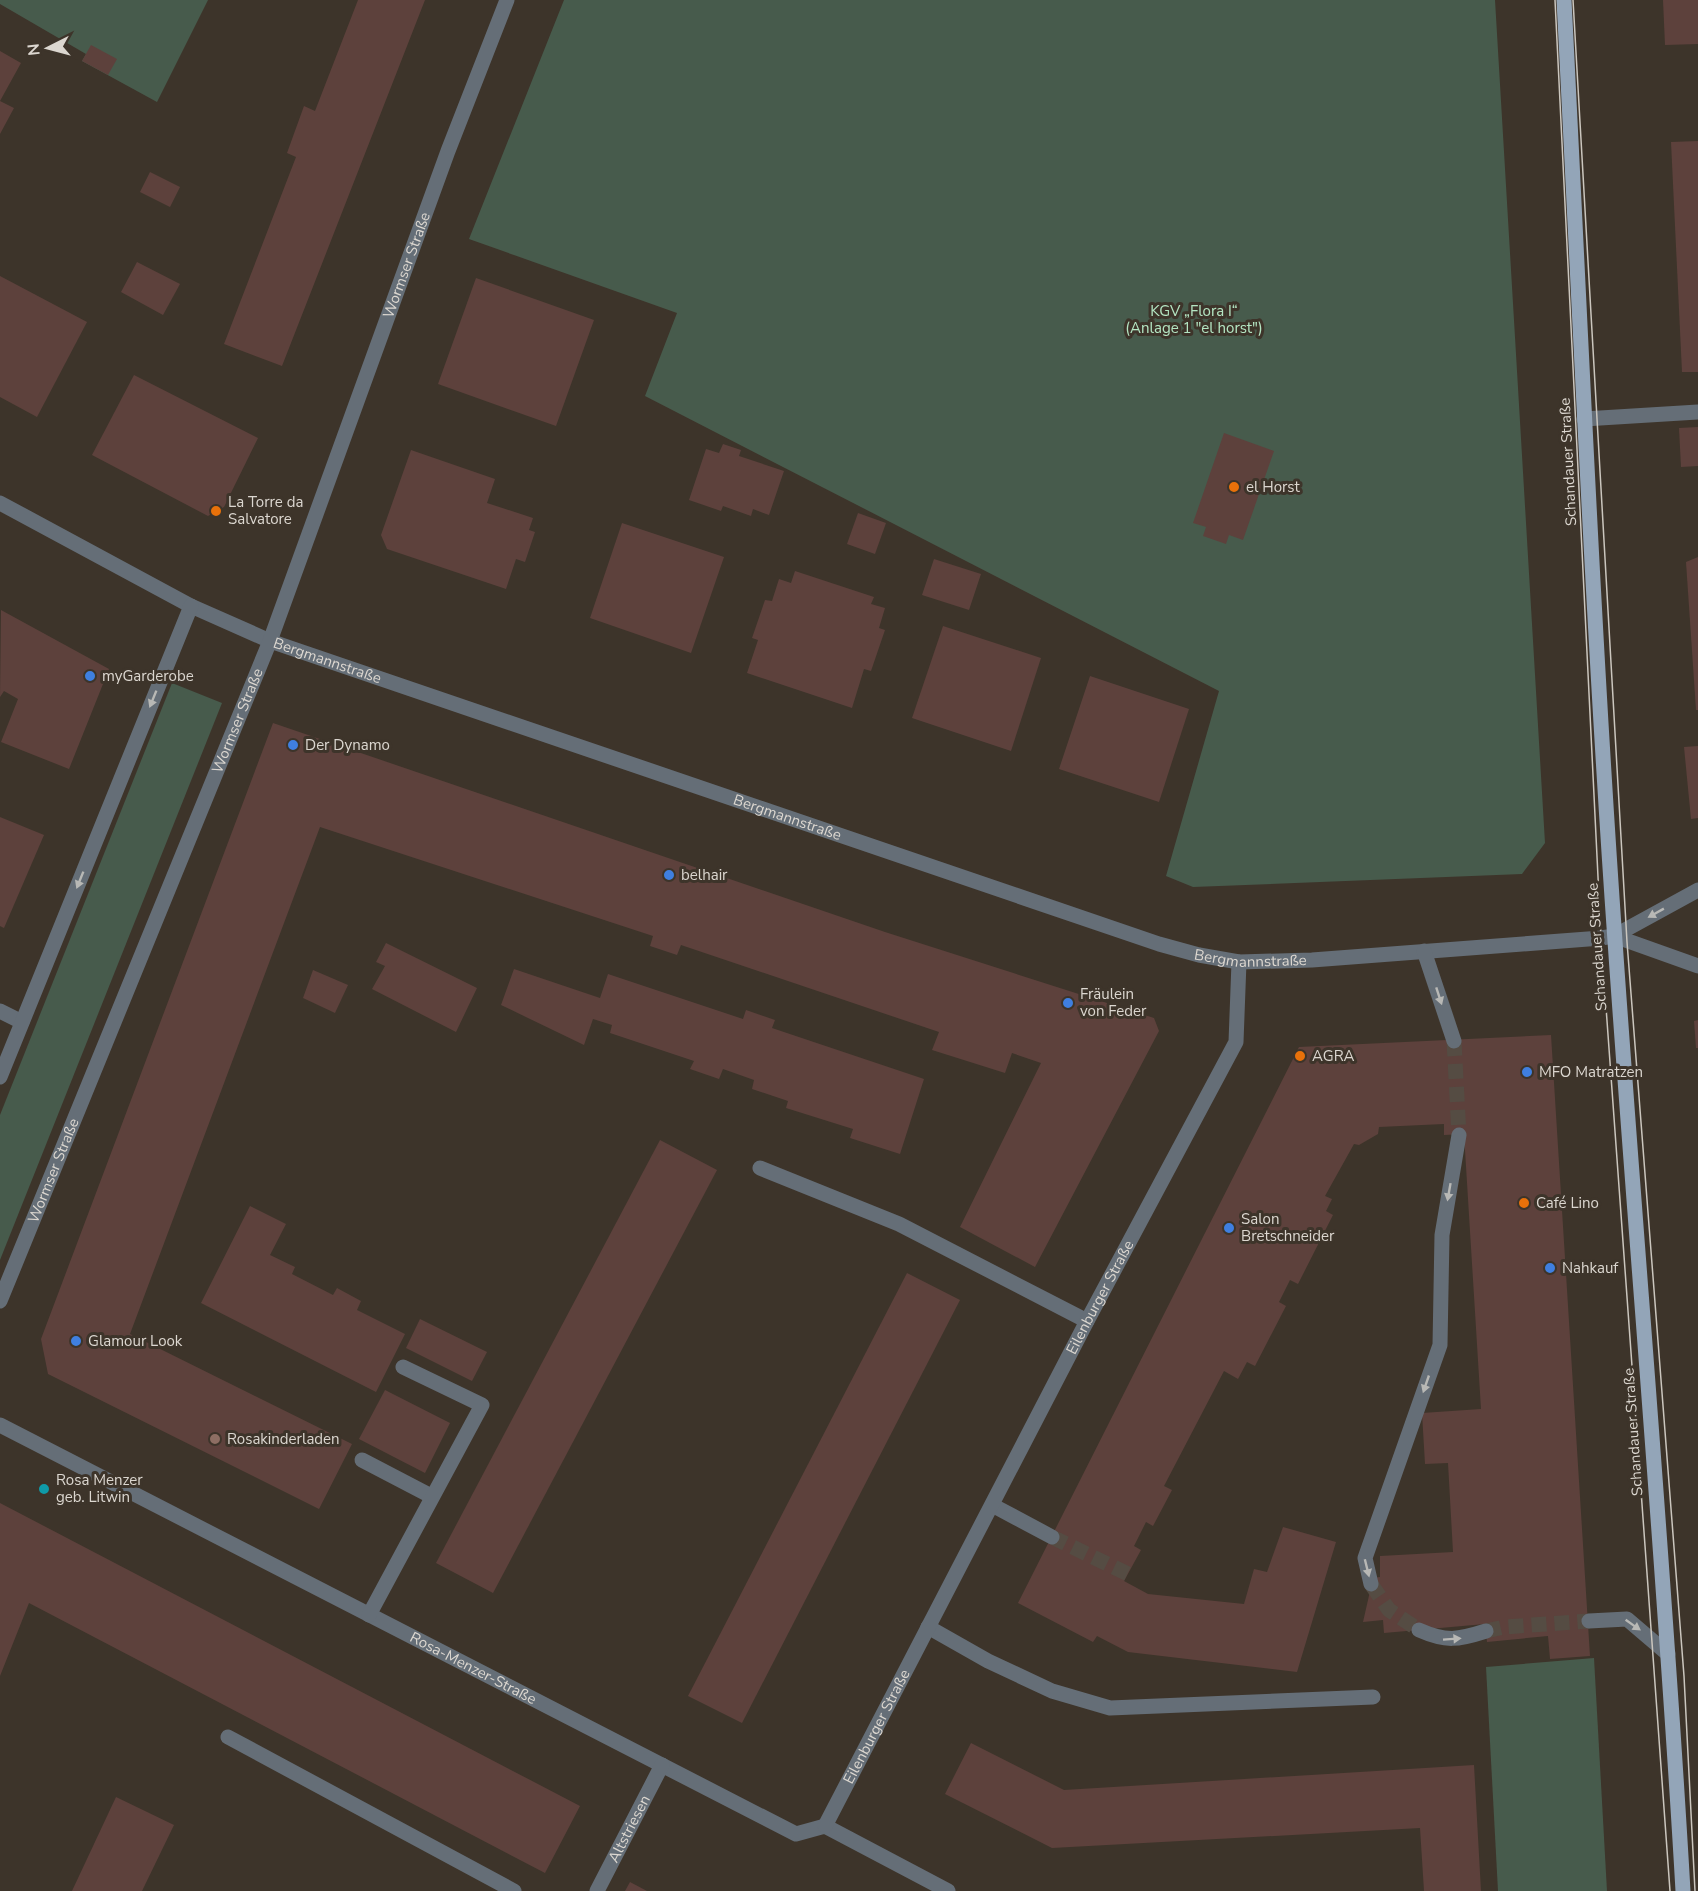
<svg xmlns="http://www.w3.org/2000/svg" width="1698" height="1891" font-family="'Nunito Sans',sans-serif">
	<style>
		.green { fill: #475b4c }
		.building { fill: #5d413c }
		.lines { fill: none; stroke-linecap: round; stroke-linejoin: round }
		.minor-tunnel { stroke: #554c43; stroke-width: 15; stroke-dasharray: 15 8; stroke-linecap: butt }
		.minor { stroke: #656e77; stroke-width: 15 }
		.major { stroke: #93a5b8; stroke-width: 15 }
		.tram { stroke: #cbc6be; stroke-width: 1.5 }
		.oneway { fill: #b8b8b5 }
		.food-dot { fill: #e8710a; stroke: #3d342a; stroke-width: 2 }
		.shop-dot { fill: #3f7fe0; stroke: #3d342a; stroke-width: 2 }
		.education-dot { fill: #8d6e63; stroke: #3d342a; stroke-width: 2 }
		.culture-dot { fill: #0f9aa8; stroke: #3d342a; stroke-width: 2 }
		.labels { text-anchor: middle; stroke-width: 6; stroke-linejoin: round; paint-order: stroke }
		.street-label { font-size: 15px; fill: #dcd7d0; stroke: #3d342a }
		.park-label { font-size: 15px; fill: #b4e6c3; stroke: #3d342a }
		.poi-label { font-size: 15px; fill: #dcd7d0; stroke: #3d342a; text-anchor: start }
	</style>
	<rect width="100%" height="100%" fill="#3d342a"/>
	<g class="green">
		<path d="M0,0H208L157,102L82,61L86,54L0,4Z"/>
		<path d="M564,0H1495L1545,843L1522,874L1193,887L1166,876L1219,691L645,396L677,313L469,239Z"/>
		<path d="M172,683L222,703L0,1260V1115Z"/>
		<path d="M1594,1658L1607,1891H1498L1486,1667Z"/>
	</g>
	<g class="building">
		<path d="M358,0H425L282,366L224,344L296,157L287,153L304,106L315,111Z"/>
		<path d="M1663,0H1698V44L1665,45Z"/>
		<path d="M91,45L117,59L108,75L82,61Z"/>
		<path d="M0,51L21,63L0,101L14,108L0,134Z"/>
		<path d="M1698,141V372H1682L1671,142Z"/>
		<path d="M150,172L180,187L170,207L140,192Z"/>
		<path d="M137,262L180,284L163,315L121,292Z"/>
		<path d="M0,276L87,322L37,417L0,397Z"/>
		<path d="M476,278L594,320L556,426L438,384Z"/>
		<path d="M134,375L258,438L224,507L208,516L92,455Z"/>
		<path d="M1698,427V466L1681,467L1679,428Z"/>
		<path d="M1224,433L1274,451L1243,540L1229,535L1226,544L1203,536L1206,527L1193,523Z"/>
		<path d="M723,444L741,450L739,456L784,471L769,515L753,509L751,516L723,506L721,511L689,500L706,449L719,453Z"/>
		<path d="M411,450L495,479L487,503L533,518L529,530L535,532L525,562L516,559L506,589L387,549L381,535Z"/>
		<path d="M858,513L886,523L875,554L847,544Z"/>
		<path d="M622,523L724,557L691,653L590,618Z"/>
		<path d="M1698,557V710H1696L1686,562Z"/>
		<path d="M934,559L981,574L969,610L922,595Z"/>
		<path d="M795,571L874,597L871,604L885,608L879,628L885,630L871,671L864,669L852,708L747,673L758,640L752,638L765,600L772,601L779,579L791,583Z"/>
		<path d="M1,610L109,669L69,769L1,742L18,699L4,691L0,697Z"/>
		<path d="M943,626L1041,658L1011,751L912,718Z"/>
		<path d="M1090,676L1189,709L1159,802L1059,769Z"/>
		<path d="M273,723L885,932L1154,1018L1159,1031L1035,1267L960,1227L1041,1063L1012,1053L1005,1073L932,1050L939,1032L681,945L677,955L650,946L653,936L320,827L130,1334L352,1444L319,1509L48,1374L41,1339Z"/>
		<path d="M1698,746V818L1691,819L1684,747Z"/>
		<path d="M0,817L44,835L4,928L0,926Z"/>
		<path d="M386,943L477,988L456,1032L372,989L385,966L376,962Z"/>
		<path d="M514,969L600,998L608,974L743,1019L746,1010L775,1020L772,1028L924,1079L900,1154L850,1138L853,1129L786,1108L788,1101L752,1089L754,1080L723,1069L719,1079L690,1069L694,1061L610,1033L612,1025L593,1019L584,1045L501,1005Z"/>
		<path d="M313,970L348,985L335,1013L303,998Z"/>
		<path d="M1698,1020V1048H1696L1694,1021Z"/>
		<path d="M1551,1035L1590,1656L1550,1659L1548,1636L1487,1642L1485,1624L1384,1633L1383,1620L1363,1622L1373,1578L1380,1577V1556L1453,1552L1448,1463L1425,1464L1422,1413L1481,1409L1464,1134L1444,1135V1124L1379,1127L1378,1134L1359,1145L1354,1144L1325,1196L1332,1199L1326,1211L1333,1215L1298,1284L1290,1280L1279,1302L1286,1306L1255,1366L1247,1362L1238,1379L1224,1371L1164,1486L1172,1490L1153,1526L1146,1522L1134,1546L1141,1550L1124,1581L1148,1594L1244,1604L1254,1569L1267,1572L1283,1527L1336,1542L1297,1672L1128,1652L1097,1636L1093,1642L1018,1603L1299,1047Z"/>
		<path d="M660,1140L717,1170L493,1593L436,1563Z"/>
		<path d="M250,1206L286,1224L270,1255L295,1267L292,1274L333,1295L337,1288L361,1301L357,1310L405,1334L376,1392L201,1303Z"/>
		<path d="M907,1273L960,1300L742,1723L688,1696Z"/>
		<path d="M420,1319L487,1352L472,1381L406,1348Z"/>
		<path d="M385,1390L450,1423L425,1473L359,1439Z"/>
		<path d="M0,1503L580,1806L545,1873L29,1603L0,1676Z"/>
		<path d="M971,1743L1064,1790L1474,1765L1481,1891H1424L1420,1828L1052,1848L945,1794Z"/>
		<path d="M116,1797L174,1825L142,1891H72Z"/>
		<path d="M630,1882L647,1891H625Z"/>
	</g>
	<g class="lines">
		<g class="minor-tunnel">
			<path d="M1454,1041L1459,1135"/>
			<path d="M1052,1537L1128,1574"/>
			<path d="M1371,1584L1389,1610L1419,1630"/>
			<path d="M1486,1631L1504,1627L1589,1621"/>
		</g>
		<g class="minor">
			<path d="M1584,419L1698,412"/>
			<path id="s1" d="M0,503L191,606L270,641L1159,944L1199,955L1239,962L1312,960L1601,938L1614,936L1698,890"/>
			<path d="M1614,936L1698,966"/>
			<path d="M1424,951L1454,1041"/>
			<path d="M0,1011L22,1022"/>
			<path d="M0,1077L191,606"/>
			<path d="M760,1168L899,1224L1087,1321"/>
			<path id="s2" d="M0,1301L270,641L448,151L507,0"/>
			<path id="s3" d="M0,1425L796,1834L825,1826L948,1891"/>
			<path d="M362,1460L431,1496"/>
			<path d="M992,1505L1052,1537"/>
			<path d="M1371,1584L1365,1558L1440,1345L1442,1235L1459,1135"/>
			<path d="M369,1615L482,1405L403,1367"/>
			<path d="M1589,1621L1627,1619L1668,1654"/>
			<path d="M928,1627L988,1661L1052,1691L1110,1708L1373,1697"/>
			<path d="M1419,1630C1446,1642 1458,1640 1486,1631"/>
			<path d="M228,1737L514,1891"/>
			<path id="s4" d="M825,1826L1087,1321L1236,1042L1239,962"/>
			<path id="s5" d="M597,1891L662,1765"/>
		</g>
		<path class="major" d="M1564,0C1580,314 1593,628 1615,941C1637,1258 1665,1574 1683,1891"/>
		<g class="tram">
			<path d="M1555,0L1601,938L1670,1891"/>
			<path d="M1573,0L1627,942L1684,1676L1695,1891"/>
		</g>
	</g>
	<defs><path id="oneway-solid" d="M-6-.8H1V-3.2L6.5 0L1 3.2V.8H-6Z" transform="scale(1.5)"/></defs>
	<g class="oneway">
		<use href="#oneway-solid" transform="translate(153 699) rotate(112)"/>
		<use href="#oneway-solid" transform="translate(80 880) rotate(112)"/>
		<use href="#oneway-solid" transform="translate(1656 913) rotate(151)"/>
		<use href="#oneway-solid" transform="translate(1439 996) rotate(72)"/>
		<use href="#oneway-solid" transform="translate(1449 1192) rotate(100)"/>
		<use href="#oneway-solid" transform="translate(1426 1384) rotate(109)"/>
		<use href="#oneway-solid" transform="translate(1367 1568) rotate(76)"/>
		<use href="#oneway-solid" transform="translate(1633 1625) rotate(35)"/>
		<use href="#oneway-solid" transform="translate(1452 1639) rotate(-4)"/>
	</g>
	<g class="food-dot">
		<circle cx="1234" cy="487" r="6"/>
		<circle cx="216" cy="511" r="6"/>
		<circle cx="1300" cy="1056" r="6"/>
		<circle cx="1524" cy="1203" r="6"/>
	</g>
	<g class="shop-dot">
		<circle cx="90" cy="676" r="6"/>
		<circle cx="293" cy="745" r="6"/>
		<circle cx="669" cy="875" r="6"/>
		<circle cx="1068" cy="1003" r="6"/>
		<circle cx="1527" cy="1072" r="6"/>
		<circle cx="1229" cy="1228" r="6"/>
		<circle cx="1550" cy="1268" r="6"/>
		<circle cx="76" cy="1341" r="6"/>
	</g>
	<circle class="education-dot" cx="215" cy="1439" r="6"/>
	<circle class="culture-dot" cx="44" cy="1489" r="6"/>
	<g class="labels">
		<g class="street-label">
			<text dy="5" stroke="none"><textPath href="#s2" startOffset="1113">Wormser Straße</textPath></text>
			<text transform="translate(1568 462) rotate(-93)" y="5">Schandauer Straße</text>
			<text dy="5" stroke="none"><textPath href="#s1" startOffset="364">Bergmannstraße</textPath></text>
			<text dy="5" stroke="none"><textPath href="#s2" startOffset="627">Wormser Straße</textPath></text>
			<text dy="5" stroke="none"><textPath href="#s1" startOffset="850">Bergmannstraße</textPath></text>
			<text transform="translate(1597 947) rotate(-94)" y="5">Schandauer Straße</text>
			<text dy="5" stroke="none"><textPath href="#s1" startOffset="1336">Bergmannstraße</textPath></text>
			<text dy="5" stroke="none"><textPath href="#s2" startOffset="141">Wormser Straße</textPath></text>
			<text dy="5" stroke="none"><textPath href="#s4" startOffset="596">Eilenburger Straße</textPath></text>
			<text transform="translate(1633 1432) rotate(-94)" y="5">Schandauer Straße</text>
			<text dy="5" stroke="none"><textPath href="#s3" startOffset="532">Rosa-Menzer-Straße</textPath></text>
			<text dy="5" stroke="none"><textPath href="#s4" startOffset="112">Eilenburger Straße</textPath></text>
			<text dy="5" stroke="none"><textPath href="#s5" startOffset="70">Altstriesen</textPath></text>
		</g>
		<g class="park-label">
			<text x="1194" y="316">KGV „Flora I“<tspan x="1194" dy="17">(Anlage 1 "el horst")</tspan></text>
		</g>
		<g class="poi-label">
			<text x="1246" y="492">el Horst</text>
			<text x="228" y="507">La Torre da<tspan x="228" dy="17">Salvatore</tspan></text>
			<text x="102" y="681">myGarderobe</text>
			<text x="305" y="750">Der Dynamo</text>
			<text x="681" y="880">belhair</text>
			<text x="1080" y="999">Fräulein<tspan x="1080" dy="17">von Feder</tspan></text>
			<text x="1312" y="1061">AGRA</text>
			<text x="1539" y="1077">MFO Matratzen</text>
			<text x="1536" y="1208">Café Lino</text>
			<text x="1241" y="1224">Salon<tspan x="1241" dy="17">Bretschneider</tspan></text>
			<text x="1562" y="1273">Nahkauf</text>
			<text x="88" y="1346">Glamour Look</text>
			<text x="227" y="1444">Rosakinderladen</text>
			<text x="56" y="1485">Rosa Menzer<tspan x="56" dy="17">geb. Litwin</tspan></text>
		</g>
	</g>
	<g transform="translate(48 48) rotate(264)" stroke="#3d342a" stroke-width="4.5" paint-order="stroke">
	<path d="M0-4.5L10 22L0 15L-10 22Z" fill="#dcd7d0"/>
	<text y="-9" font-size="16" font-weight="bold" text-anchor="middle" fill="#dcd7d0">N</text>
	</g>
</svg>
